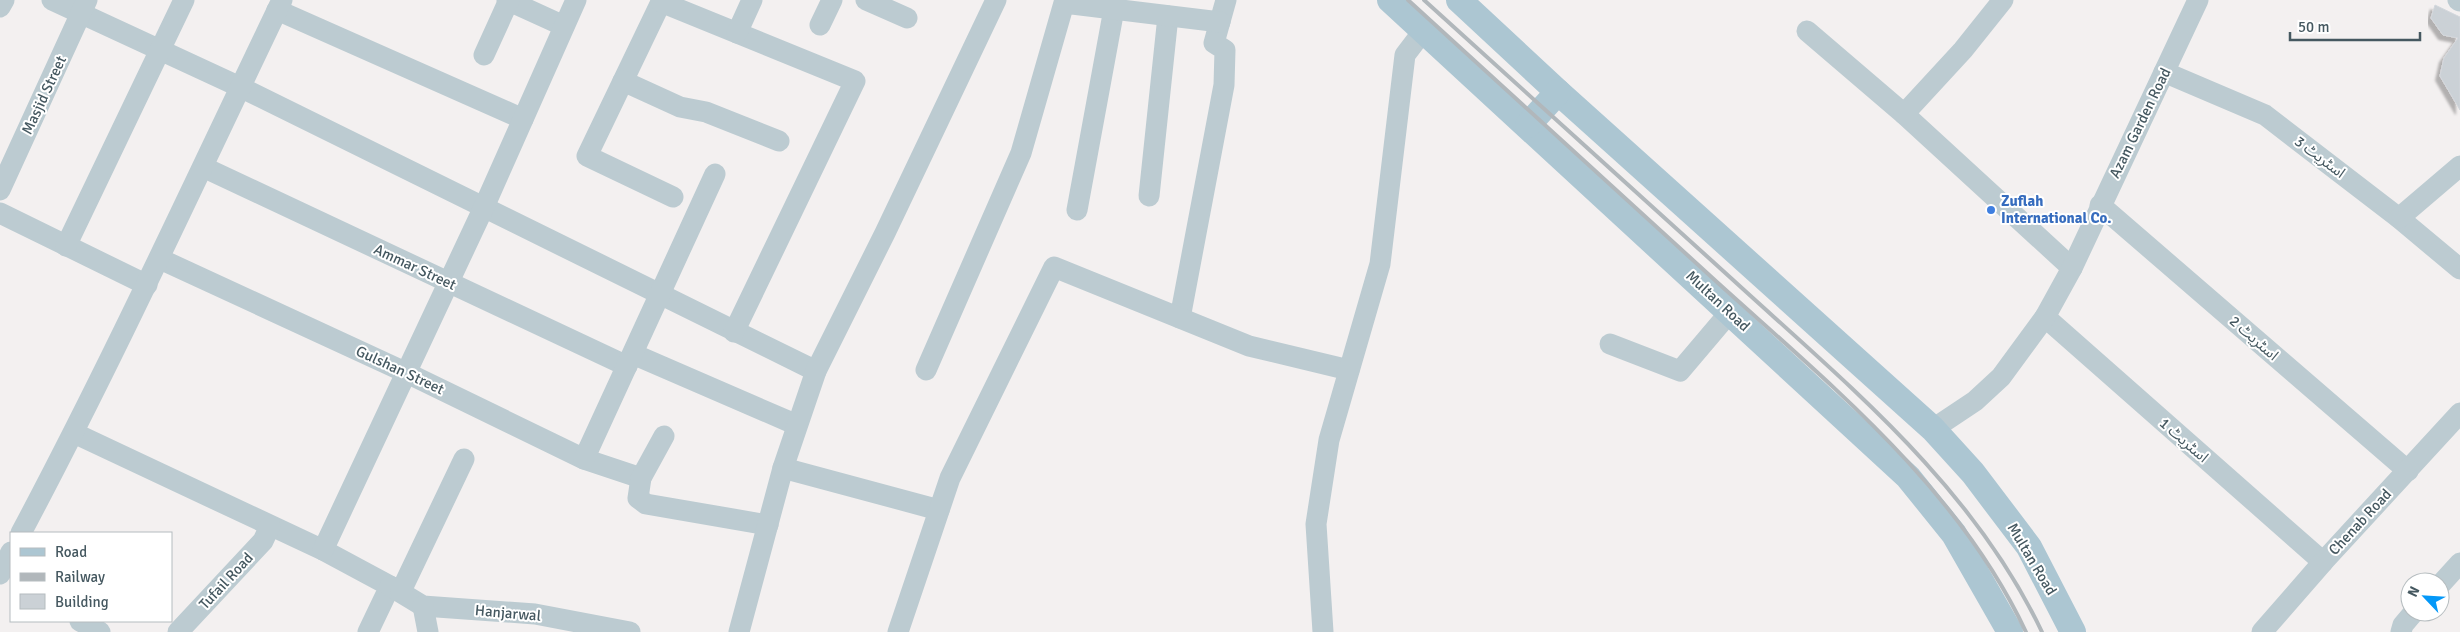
<svg xmlns="http://www.w3.org/2000/svg" width="2460" height="632" font-family="Signika,'Noto Sans Arabic',sans-serif">
	<style>
		.building { fill: #cbd1d6; stroke: #d3d7dc; filter: url(#shadow) }
		.lines { fill: none; stroke-linecap: round; stroke-linejoin: round }
		.minor { stroke: #bccbd1; stroke-width: 21 }
		.major { stroke: #acc6d2; stroke-width: 26 }
		.rail { stroke: #b1b7bb; stroke-width: 4 }
		.shop-dot { fill: #3f7fe0; stroke: #fff; stroke-width: 2 }
		.labels { text-anchor: middle; stroke-width: 4; stroke-linejoin: round; paint-order: stroke }
		.street-label { font-size: 15px; fill: #455860; stroke: #fff }
		.shop-label { font-size: 15px; font-weight: bold; fill: #366cbe; stroke: #fff; text-anchor: start }
	</style>
	<defs>
		<filter id="shadow"><feDropShadow dx="-4.5" dy="4.5" stdDeviation="1" flood-color="#0004"/></filter>
	</defs>
	<rect width="100%" height="100%" fill="#f3f0f0"/>
	<path class="building" d="M2435,5L2460,17V110L2440,76L2444,58L2458,38L2443,35L2431,18Z"/>
	<g class="lines">
		<g class="minor">
			<path d="M52,0L240,87L816,371"/>
			<path d="M507,0L564,26"/>
			<path d="M662,0L587,156L673,197"/>
			<path d="M866,0L907,18"/>
			<path d="M2458,0L2460,1"/>
			<path d="M661,2L855,81L734,332"/>
			<path d="M0,7L4,0"/>
			<path d="M277,10L523,119"/>
			<path d="M820,25L832,0"/>
			<path d="M1807,31L1904,114L2072,268"/>
			<path d="M737,33L752,0"/>
			<path d="M484,55L509,0"/>
			<path d="M2164,72L2265,115L2399,218L2460,269"/>
			<path d="M623,81L680,107L706,112L779,141"/>
			<path d="M1904,114L1963,50L2003,0"/>
			<path d="M203,167L627,366"/>
			<path d="M0,190L87,0"/>
			<path d="M1149,196L1168,16"/>
			<path d="M2100,205L2408,471"/>
			<path d="M1077,210L1114,9"/>
			<path d="M0,213L147,285"/>
			<path d="M2399,218L2460,166"/>
			<path d="M66,246L184,0"/>
			<path d="M160,259L407,373L584,459L641,478"/>
			<path d="M2045,317L2323,562"/>
			<path d="M1180,318L1224,85L1225,50L1214,43L1226,0"/>
			<path d="M1610,344L1680,371L1730,312"/>
			<path d="M633,354L797,425"/>
			<path d="M926,370L1021,153L1064,3L1220,22"/>
			<path d="M1933,429L1975,401L2001,377L2045,317L2072,268L2198,0"/>
			<path d="M74,433L323,550L390,586L368,632"/>
			<path d="M664,436L641,478L638,498L646,504L768,525"/>
			<path d="M584,459L715,174"/>
			<path d="M783,468L939,510"/>
			<path d="M21,533C114,358 196,179 282,0"/>
			<path d="M323,550L484,207L576,0"/>
			<path d="M0,574L11,552"/>
			<path d="M2440,585L2460,563"/>
			<path d="M390,586L423,606L535,614L630,632"/>
			<path d="M401,591L464,459"/>
			<path d="M423,606L428,632"/>
			<path d="M80,621L100,632"/>
			<path d="M178,632L263,541L270,526"/>
			<path d="M739,632L783,468L816,371L885,233L996,0"/>
			<path d="M898,632L950,478L1054,267L1249,346L1349,370"/>
			<path d="M1323,632L1316,524L1329,440L1380,264L1405,55L1424,30"/>
			<path d="M2262,632L2323,562L2460,413"/>
			<path d="M2401,632L2403,625L2414,612"/>
		</g>
		<g class="major">
			<path d="M1390,0L1908,477L1954,534L2010,632"/>
			<path d="M1459,0L1558,92L1933,429L1973,473L2029,547L2073,632"/>
			<path d="M1528,125L1558,92"/>
		</g>
		<g class="rail">
			<path d="M1408,0C1511,94 1615,189 1718,283C1833,387 1959,489 2026,632"/>
			<path d="M1424,0C1527,93 1629,186 1732,279C1849,386 1972,485 2042,632"/>
		</g>
	</g>
	<circle class="shop-dot" cx="1991" cy="210" r="5"/>
	<g class="labels">
		<g class="street-label">
			<text transform="translate(44 95) rotate(-65)" y="5">Masjid Street</text>
			<text transform="translate(2140 123) rotate(-64)" y="5">Azam Garden Road</text>
			<text transform="translate(2320 157) rotate(37)" y="5">اسٹریٹ 3</text>
			<text transform="translate(415 267) rotate(25)" y="5">Ammar Street</text>
			<text transform="translate(1718 301) rotate(43)" y="5">Multan Road</text>
			<text transform="translate(2254 338) rotate(41)" y="5">اسٹریٹ 2</text>
			<text transform="translate(400 370) rotate(25)" y="5">Gulshan Street</text>
			<text transform="translate(2184 440) rotate(41)" y="5">اسٹریٹ 1</text>
			<text transform="translate(2360 522) rotate(-47)" y="5">Chenab Road</text>
			<text transform="translate(2032 559) rotate(59)" y="5">Multan Road</text>
			<text transform="translate(226 581) rotate(-47)" y="5">Tufail Road</text>
			<text transform="translate(508 613) rotate(5)" y="5">Hanjarwal</text>
		</g>
		<g class="shop-label">
			<text x="2001" y="206">Zuflah<tspan x="2001" dy="17">International Co.</tspan></text>
		</g>
	</g>
	<rect x="10" y="532" width="162" height="90" fill="#ffffff" stroke="#b5bcbf"/>
	<rect x="20" y="548" width="25" height="8" fill="#acc6d2" stroke="#b5bcbf"/>
	<text x="55" y="557" font-size="15" fill="#455860">Road</text>
	<rect x="20" y="573" width="25" height="8" fill="#b1b7bb" stroke="#b5bcbf"/>
	<text x="55" y="582" font-size="15" fill="#455860">Railway</text>
	<rect x="20" y="594" width="25" height="15" fill="#cbd1d6" stroke="#b5bcbf"/>
	<text x="55" y="607" font-size="15" fill="#455860">Building</text>
	<g transform="translate(2425 597) rotate(295)"><circle r="24" fill="#ffffff" stroke="#b5bcbf"/>
	<path d="M0-4L9 19L0 12L-9 19Z" fill="#0498f8"/>
	<text y="-8" font-size="14" font-weight="bold" text-anchor="middle" fill="#455860">N</text>
	</g>
	<path d="M2290 32v8h130v-8" fill="none" stroke="#455860" stroke-width="2.5"/>
	<text x="2298" y="32" font-size="15" fill="#455860" stroke="#ffffff" stroke-width="4" paint-order="stroke">50 m</text>
</svg>
